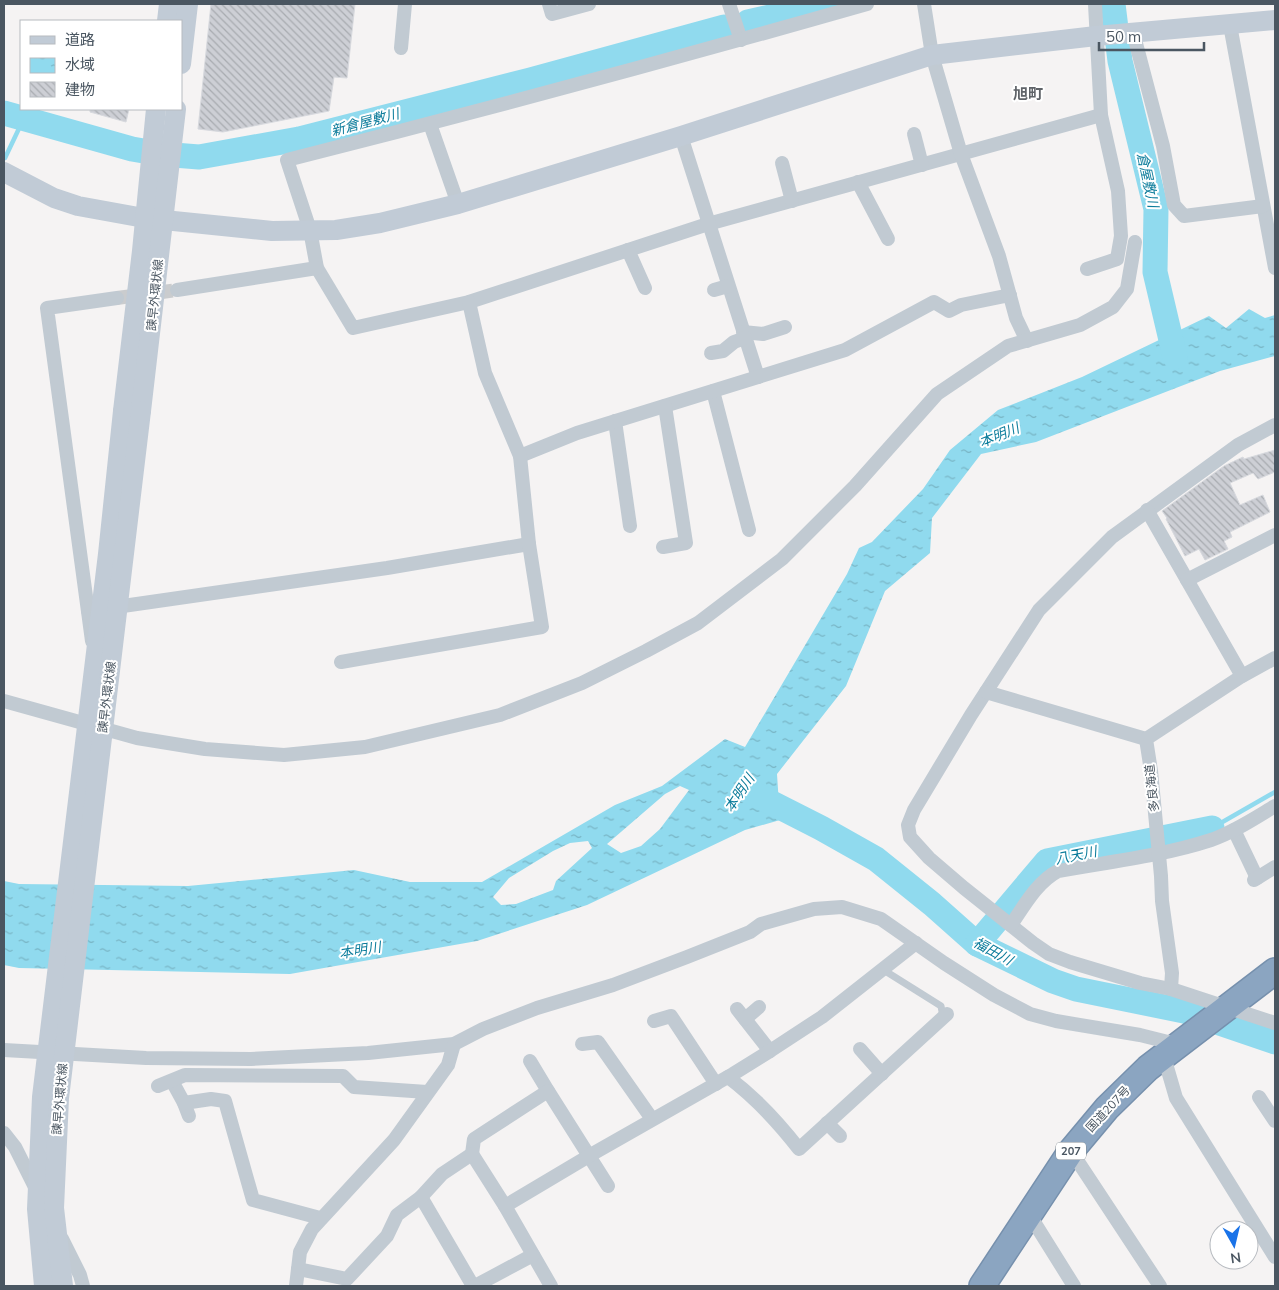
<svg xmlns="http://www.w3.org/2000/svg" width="1279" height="1290" font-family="Mulish,'Noto Sans JP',sans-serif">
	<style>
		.water { fill: url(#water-ripples); fill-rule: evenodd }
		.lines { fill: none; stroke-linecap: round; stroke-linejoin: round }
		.stream { stroke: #90daee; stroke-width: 4.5 }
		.river { stroke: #90daee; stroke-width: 25 }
		.building { fill: url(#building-back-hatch); stroke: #d7d9de }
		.street-tunnel { stroke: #caccce; stroke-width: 14; stroke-dasharray: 14 7; stroke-linecap: butt }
		.highway-casing { stroke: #7690ad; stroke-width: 28 }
		.lane { stroke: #c1cad2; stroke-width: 7 }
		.street { stroke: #c1cad2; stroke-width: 14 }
		.secondary { stroke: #c1cbd6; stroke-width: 20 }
		.highway { stroke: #8ba5c1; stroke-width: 25 }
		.secondary-bridge { stroke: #c1cbd6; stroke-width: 20 }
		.labels { text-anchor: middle; stroke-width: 4; stroke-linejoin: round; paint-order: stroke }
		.shield { fill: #fff; stroke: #808990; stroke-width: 1 }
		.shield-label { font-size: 11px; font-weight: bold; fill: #4a5661 }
		.street-label { font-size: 12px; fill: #4a5661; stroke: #fff }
		.water-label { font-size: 14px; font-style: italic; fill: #0c7c9b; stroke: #fff }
		.quarter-label { font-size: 15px; font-weight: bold; fill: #5f6368; stroke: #fff }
	</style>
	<defs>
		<pattern id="water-ripples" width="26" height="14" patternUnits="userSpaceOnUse" patternTransform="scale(1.25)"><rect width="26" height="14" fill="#90daee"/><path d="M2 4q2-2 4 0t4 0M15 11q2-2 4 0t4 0" fill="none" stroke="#78b4c4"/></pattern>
		<pattern id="building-back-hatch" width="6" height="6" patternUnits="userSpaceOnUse" patternTransform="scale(1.25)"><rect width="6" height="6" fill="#cdcfd5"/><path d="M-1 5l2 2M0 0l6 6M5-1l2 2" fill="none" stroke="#a8abb0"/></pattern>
	</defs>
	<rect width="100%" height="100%" fill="#f5f3f3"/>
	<path class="water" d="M1249,309L1265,318L1275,315V356L1220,371L1036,442L981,454L932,518L930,553L885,591L846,686L777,774L780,820L745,830L587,905L477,941L290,974L19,968L4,965V881L19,884L188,886L354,870L410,882H482L615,805L662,786L725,739L745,747L847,574L859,548L872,542L923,489L950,450L998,410L1082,377L1209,316L1226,328ZM680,786L689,790L660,829L641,846L621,853L607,844L665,794ZM588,841L592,848L556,881L553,890L516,904L501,905L493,897L509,878L553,851L570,843Z"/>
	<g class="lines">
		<g class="stream">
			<path d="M5,158L24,118"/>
			<path d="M1212,828L1275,792"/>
		</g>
		<g class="river">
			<path d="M1113,4L1120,61L1156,209L1155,272L1175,357"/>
			<path d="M748,22L827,4"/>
			<path d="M4,113L132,149L161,154L199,157L299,139L530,80L724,27"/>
			<path d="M748,791L821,828L876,859L932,904L977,944L1053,981L1076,989L1184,1011L1275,1042"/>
			<path d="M977,944L1047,861L1212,828"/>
		</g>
	</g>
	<g class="building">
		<path d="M211,4H355L347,78L334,77L329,111L223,132L198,129Z"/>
		<path d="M90,109H129L126,122L90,112Z"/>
		<path d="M1275,450V472L1258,479L1253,473L1230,483L1240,505L1263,495L1270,512L1230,532L1232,537L1224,541L1228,549L1205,560L1199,549L1185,556L1166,519L1167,518L1162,511L1224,466L1243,457L1244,459Z"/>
	</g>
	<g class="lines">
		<path class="street-tunnel" d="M117,298L177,290"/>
		<defs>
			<path id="highway" d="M982,1286L1071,1151L1107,1108L1148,1068L1275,971"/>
		</defs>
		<use href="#highway" class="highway-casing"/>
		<path class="lane" d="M882,969L941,1006L943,1017"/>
		<g class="street">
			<path d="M549,4L552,14L589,4"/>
			<path d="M729,4L741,40"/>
			<path d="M867,4C674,59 481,111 287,160L310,230L317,268L353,328L469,302L708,224L1101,115"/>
			<path d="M924,4L932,55L961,154L999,256L1016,318L1027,341"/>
			<path d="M1230,25L1275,268"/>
			<path d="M1133,32L1163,146L1174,205L1184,216L1263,206"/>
			<path d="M401,48L405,4"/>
			<path d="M430,124L458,204"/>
			<path d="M914,134L922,165"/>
			<path d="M681,136L758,377"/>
			<path d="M782,163L792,201"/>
			<path d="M858,182L888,239"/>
			<path d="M628,250L645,288"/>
			<path d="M1087,269L1117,259L1121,236L1118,191L1101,115L1095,4"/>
			<path d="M177,290L317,268"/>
			<path d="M714,290L728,286"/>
			<path d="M743,332L763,334L785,327"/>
			<path d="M711,353L723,351L734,342L745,338"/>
			<path d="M713,391L749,530"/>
			<path d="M615,421L630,526"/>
			<path d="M1275,425L1238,445L1112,537L1039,610L971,715L914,810L908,825L910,837L929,858L964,888L1033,943L1049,954L1070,962L1140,983L1171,989L1275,1023"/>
			<path d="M520,456L577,433L845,350L934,302L949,311L961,305L1010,295"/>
			<path d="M1147,510L1242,676"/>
			<path d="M663,547L686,543L665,406"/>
			<path d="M1187,580L1275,535"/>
			<path d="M88,611L387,568L529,544"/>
			<path d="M92,641L47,308L117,298"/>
			<path d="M341,662L542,627L529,544L520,456L485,373L469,302"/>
			<path d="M986,692L1146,739"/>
			<path d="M4,701L137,738L205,749L284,755L365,747L500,715L582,683L646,651L698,623L782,559L855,486L937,394L1008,346L1080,325L1113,307L1127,289L1135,242"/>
			<path d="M1234,830L1257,878"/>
			<path d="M1254,880L1275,867"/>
			<path d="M1011,925C1024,906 1037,882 1058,871C1108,862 1162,856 1211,840C1234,832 1255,818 1275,806"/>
			<path d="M1171,989L1172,973L1162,901L1161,876L1151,771L1146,739L1242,676L1275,658"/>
			<path d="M737,1009L770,1051"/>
			<path d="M745,1019L759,1007"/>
			<path d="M654,1021L671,1016L716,1084"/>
			<path d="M582,1044L598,1042L652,1119"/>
			<path d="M860,1049L882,1074"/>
			<path d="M4,1050L146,1058L251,1059L368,1053L454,1044L483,1029L537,1008L613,985L687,957L750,932L761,924L814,909L842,907L881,919L944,963L994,995L1030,1014L1056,1021L1140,1035L1180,1045"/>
			<path d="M1164,1057L1176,1098L1275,1257"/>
			<path d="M530,1061L548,1091"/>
			<path d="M728,1077C756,1098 778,1122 799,1149L947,1014"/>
			<path d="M172,1081L184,1103L189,1116"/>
			<path d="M158,1086L185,1075L343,1076L354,1087L427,1092"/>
			<path d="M1259,1097L1275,1121"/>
			<path d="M184,1103L211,1099L225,1101L253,1200L320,1218"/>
			<path d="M827,1123L840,1136"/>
			<path d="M4,1133L15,1147L37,1191"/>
			<path d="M1071,1151L1160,1286"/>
			<path d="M472,1154L474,1139L548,1091L608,1186"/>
			<path d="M421,1197L473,1286"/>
			<path d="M505,1206L594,1153L733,1074L770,1051L822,1017L916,943"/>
			<path d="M1029,1214L1074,1286"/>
			<path d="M62,1239L80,1275L83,1286"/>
			<path d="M298,1269L347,1279L387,1236L397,1215L421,1197L442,1174L472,1154L505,1206L551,1286"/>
			<path d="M296,1286L300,1252L312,1229L394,1140L448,1065L454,1044"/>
			<path d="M475,1286L533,1255"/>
		</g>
		<g class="secondary">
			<path d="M167,21L169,4"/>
			<path d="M181,64L188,4"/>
			<path d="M4,172L54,198L78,206L144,218L272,231L336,230L380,223L458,204L681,136L932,55L1096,36L1275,20"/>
			<path d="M123,411L142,251L156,109"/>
			<path d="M141,411L176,109"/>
		</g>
		<use href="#highway" class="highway"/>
		<g class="secondary-bridge">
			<path d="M44,1286L37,1209L42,1097L108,554L123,411"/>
			<path d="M63,1286L54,1208L59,1098L141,411"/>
		</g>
	</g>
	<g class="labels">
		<rect class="shield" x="1056" y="1142.5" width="30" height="17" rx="4"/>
		<g class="shield-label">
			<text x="1071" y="1155">207</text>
		</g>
		<g class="street-label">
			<text transform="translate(155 295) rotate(-84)" y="4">諫早外環状線</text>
			<text transform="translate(107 697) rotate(-83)" y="4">諫早外環状線</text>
			<text transform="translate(1152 788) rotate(-96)" y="4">多良海道</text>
			<text transform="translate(60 1099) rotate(-85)" y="4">諫早外環状線</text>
			<text transform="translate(1108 1109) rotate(-47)" y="4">国道207号</text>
		</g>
		<g class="water-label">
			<text transform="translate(365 122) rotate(-15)" y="5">新倉屋敷川</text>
			<text transform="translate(1148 180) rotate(78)" y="5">倉屋敷川</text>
			<text transform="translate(999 435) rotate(-22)" y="5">本明川</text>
			<text transform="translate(739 793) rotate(-56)" y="5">本明川</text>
			<text transform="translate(1076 855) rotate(-11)" y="5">八天川</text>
			<text transform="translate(360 950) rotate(-9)" y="5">本明川</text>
			<text transform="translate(993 951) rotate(29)" y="5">福田川</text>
		</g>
		<g class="quarter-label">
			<text x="1028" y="99">旭町</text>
		</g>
	</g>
	<rect width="1279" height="1290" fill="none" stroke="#4a5661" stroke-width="10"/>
	<rect x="20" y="20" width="162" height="90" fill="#ffffff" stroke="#b7bbc0"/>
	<rect x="30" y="36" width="25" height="8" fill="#c1cbd6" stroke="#b7bbc0"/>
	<text x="65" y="45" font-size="15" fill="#4a5661">道路</text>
	<rect x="30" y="58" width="25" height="15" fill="url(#water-ripples)" stroke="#b7bbc0"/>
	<text x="65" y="70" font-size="15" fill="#4a5661">水域</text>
	<rect x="30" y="82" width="25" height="15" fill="url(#building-back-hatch)" stroke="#b7bbc0"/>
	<text x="65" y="95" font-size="15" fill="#4a5661">建物</text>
	<g transform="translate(1234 1245) rotate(172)"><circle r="24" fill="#ffffff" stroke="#b7bbc0"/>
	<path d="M0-4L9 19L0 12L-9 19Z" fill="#1a73e8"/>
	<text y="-8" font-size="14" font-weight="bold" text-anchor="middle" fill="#4a5661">N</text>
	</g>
	<path d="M1099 42v8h105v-8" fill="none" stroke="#4a5661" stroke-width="2.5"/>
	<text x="1106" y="42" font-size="15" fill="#4a5661" stroke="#ffffff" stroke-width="4" paint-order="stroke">50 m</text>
</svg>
